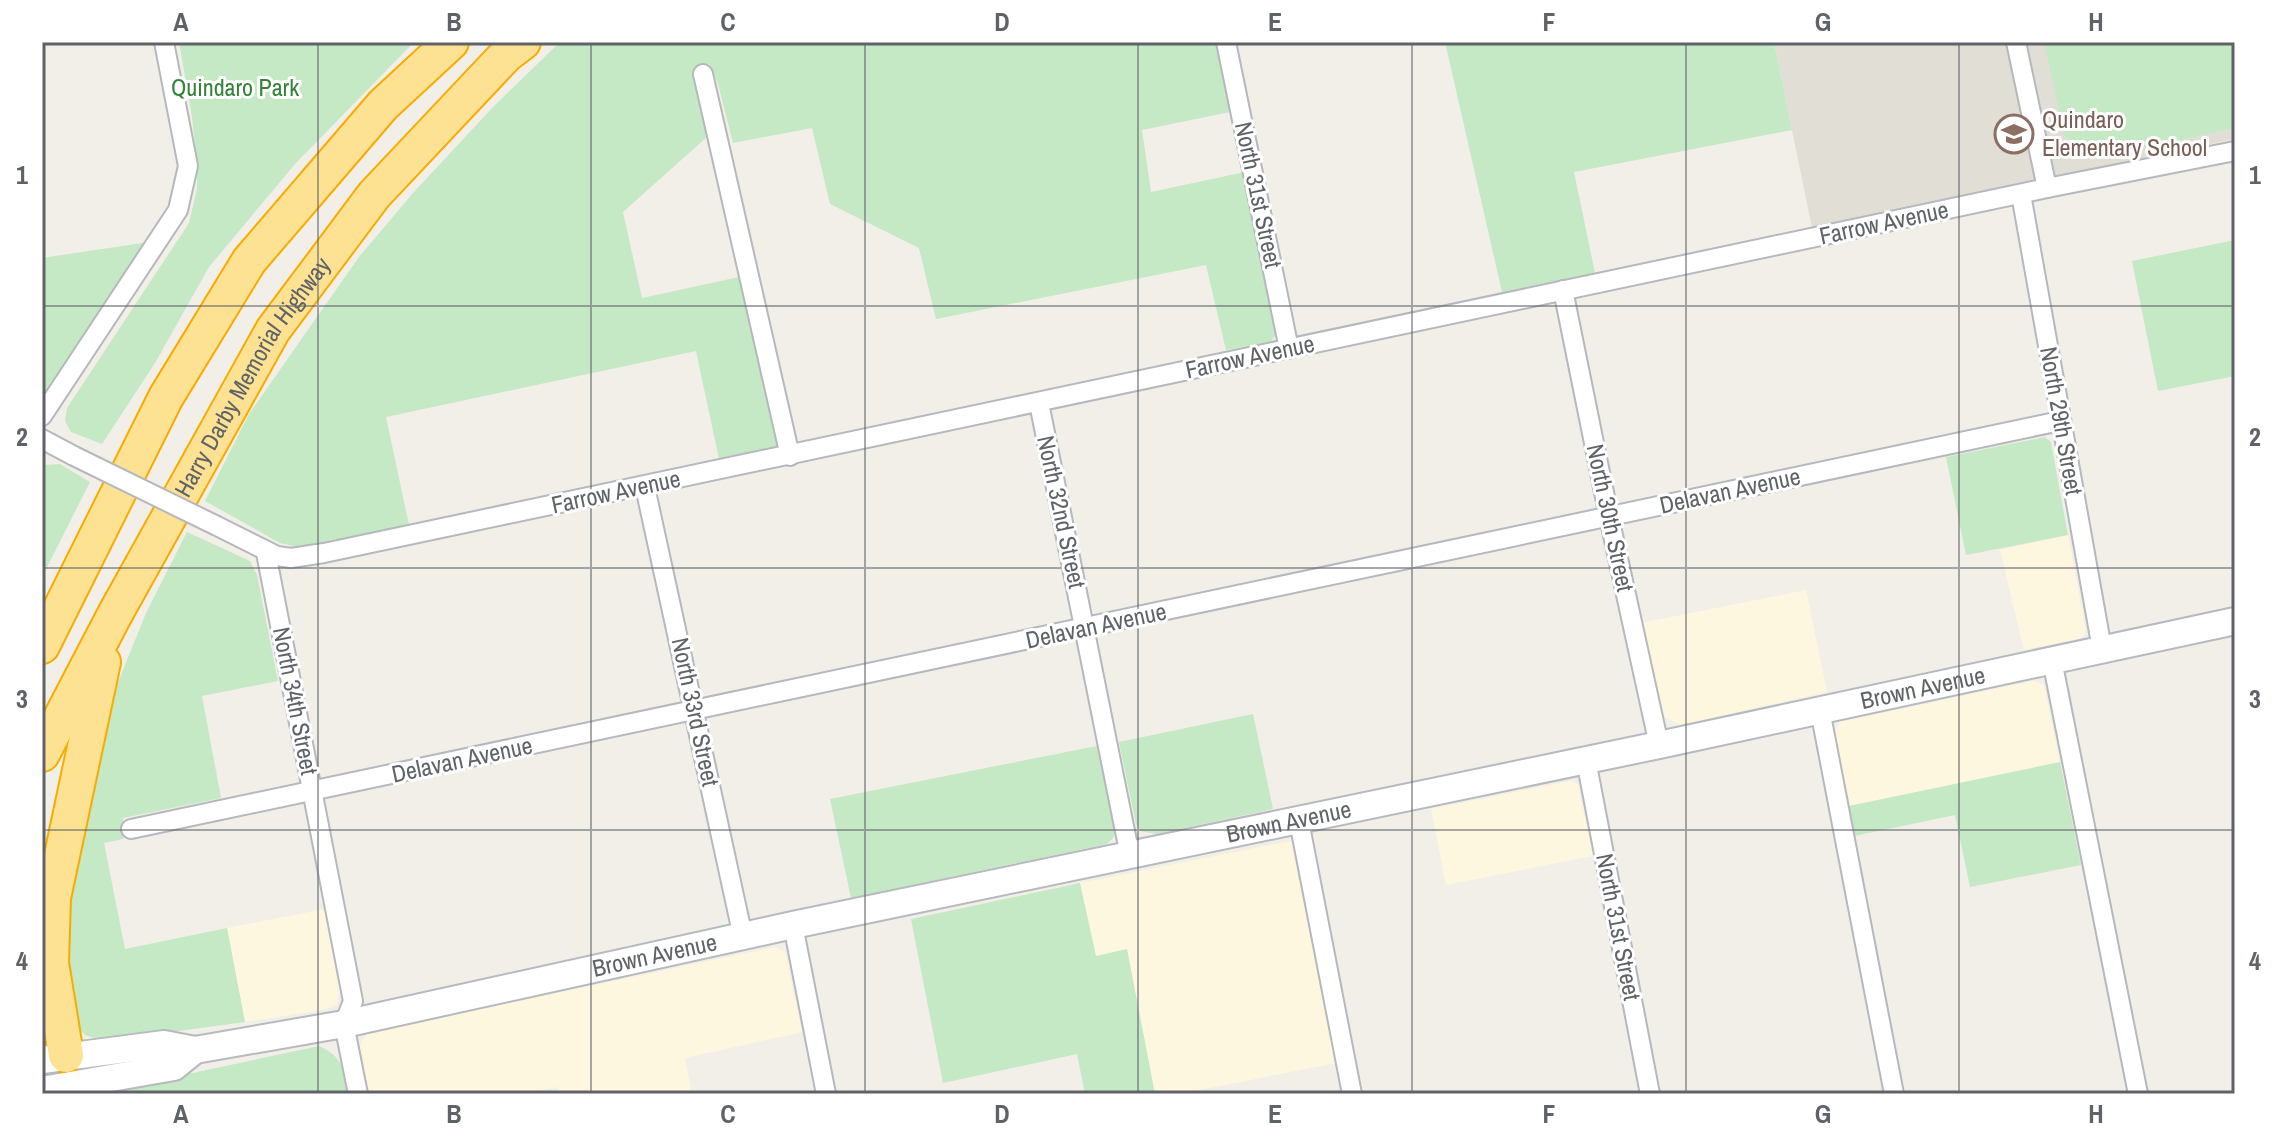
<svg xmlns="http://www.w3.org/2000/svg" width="2277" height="1136" font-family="'Archivo Narrow',sans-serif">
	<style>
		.commercial { fill: #fef7e0 }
		.education { fill: #e1ded6 }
		.green { fill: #c5e8c5 }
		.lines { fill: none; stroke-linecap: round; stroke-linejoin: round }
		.minor-casing { stroke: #b5b8bc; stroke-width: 22 }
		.secondary-casing { stroke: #b6babf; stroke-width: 30 }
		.motorway-casing { stroke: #f9ab00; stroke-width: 38 }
		.minor { stroke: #fff; stroke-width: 18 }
		.secondary { stroke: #fff; stroke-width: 26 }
		.motorway { stroke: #fde293; stroke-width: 34 }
		.minor-bridge-casing { stroke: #b5b8bc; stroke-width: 22; stroke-linecap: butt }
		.minor-bridge { stroke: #fff; stroke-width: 18 }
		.grid { fill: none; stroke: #5f6368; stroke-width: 2; stroke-opacity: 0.55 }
		.labels { text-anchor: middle; stroke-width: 6; stroke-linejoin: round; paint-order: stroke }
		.park-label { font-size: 24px; fill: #348238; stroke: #fff }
		.education-label { font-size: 24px; fill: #785e54; stroke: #fff; text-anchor: start }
		.street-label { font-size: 24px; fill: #5f6368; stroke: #fff }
		.neatline { fill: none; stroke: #5f6368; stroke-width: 3 }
		.grid-label { font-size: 26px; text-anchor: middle; font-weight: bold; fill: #5f6368 }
	</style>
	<rect width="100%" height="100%" fill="#f1efe8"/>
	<g class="commercial">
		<path d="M2068,535L2086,631L2082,638L2024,650L2000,550Z"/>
		<path d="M1806,590L1827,692L1680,725L1665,717L1641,623Z"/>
		<path d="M2033,681L2044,685L2060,762L1849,806L1835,731L1840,722Z"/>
		<path d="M1571,781L1578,784L1593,856L1446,885L1431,809Z"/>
		<path d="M1291,841L1336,1063L1180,1094H1155L1127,950L1096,956L1080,883Z"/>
		<path d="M325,909L341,985L337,1004L327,1009L245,1022L227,928Z"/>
		<path d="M775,947L785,952L802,1032L685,1058L692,1094H560L558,1087L523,1094H368L360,1045L367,1033Z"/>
	</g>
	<path class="education" d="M1774,42H2235V139L1812,228Z"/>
	<g class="green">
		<path d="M179,42H414L295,164L209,267L155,363L102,444L71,432L65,421L67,408L189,223L197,189V164L192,117Z"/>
		<path d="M560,42H1217L1230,112L1142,130L1151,192L1245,172L1277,321L1276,335L1270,342L1226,350L1206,265L936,319L919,248L830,204L812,128L733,143L718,84L710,64L694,69L708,136L623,212L642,298L739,277L780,439L776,448L719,459L696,351L386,417L409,525L298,547L280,543L205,501L249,414L359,257L413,193L494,106Z"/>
		<path d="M1445,42H1774L1792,130L1574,172L1595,273L1502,292Z"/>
		<path d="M2044,42H2235V128L2099,157L2090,154L2065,136Z"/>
		<path d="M2235,240V376L2158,391L2132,261Z"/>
		<path d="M149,242L42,402V258Z"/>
		<path d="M2045,437L2051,442L2068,535L1966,555L1946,457Z"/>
		<path d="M60,464L90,482L42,577V465Z"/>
		<path d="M187,532L250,561L257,575L278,681L202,696L221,798L123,818V839L104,843L125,949L227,928L245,1022L104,1041L85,1035L70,1019L64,998L70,874L102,722L146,613Z"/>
		<path d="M1253,714L1273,809L1157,834L1140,831L1136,824L1119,742Z"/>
		<path d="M1097,746L1115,833L1113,838L1107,844L851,898L830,799Z"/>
		<path d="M2060,762L2081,865L1970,887L1955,815L1854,836L1849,806Z"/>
		<path d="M1080,883L1096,956L1127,949L1155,1094H1085L1077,1054L943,1083L911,919Z"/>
		<path d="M319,1046C344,1057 343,1070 347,1094H94Z"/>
	</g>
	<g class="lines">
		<defs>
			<g id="minor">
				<path d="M1226,42L1289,349"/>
				<path d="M2016,42L2047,188"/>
				<path d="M703,74L790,456"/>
				<path d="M2021,194L2102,649"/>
				<path d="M1563,290L1609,517L1659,745"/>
				<path d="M1039,403L1130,856"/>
				<path d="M42,416L178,210L188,166L164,42"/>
				<path d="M42,439L74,456"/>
				<path d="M645,487L743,937"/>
				<path d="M217,526L277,556L291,558L324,553L2047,188L2235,151"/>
				<path d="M266,553L353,1001L344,1024L358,1094"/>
				<path d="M2052,660L2138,1094"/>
				<path d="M1820,710L1894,1094"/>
				<path d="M1586,760L1650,1094"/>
				<path d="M1299,821L1352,1094"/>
				<path d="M131,829L2060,421"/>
				<path d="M793,925L826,1094"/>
			</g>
			<g id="secondary">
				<path id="s1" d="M42,1060L164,1044L195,1050L344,1024L793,925L1659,745L2235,621"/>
				<path d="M42,1090L174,1067L195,1050"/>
			</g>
			<g id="motorway">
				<path d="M42,646L166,397L249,261L383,105L451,42"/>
				<path id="s2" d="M42,754L115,614L273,330L374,195L506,55L523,42"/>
				<path d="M66,1055L51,963L53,898L103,662"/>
			</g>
		</defs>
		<use href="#minor" class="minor-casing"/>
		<use href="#secondary" class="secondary-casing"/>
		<use href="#motorway" class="motorway-casing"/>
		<use href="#minor" class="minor"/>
		<use href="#secondary" class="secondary"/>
		<use href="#motorway" class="motorway"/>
		<defs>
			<path id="minor-bridge" d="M74,456L217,526"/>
		</defs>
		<use href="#minor-bridge" class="minor-bridge-casing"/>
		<use href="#minor-bridge" class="minor-bridge"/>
	</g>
	<path class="grid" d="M318,42V1094M591,42V1094M865,42V1094M1138,42V1094M1412,42V1094M1686,42V1094M1959,42V1094M42,306H2235M42,568H2235M42,830H2235"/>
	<defs>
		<symbol id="school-ring" viewBox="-11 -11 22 22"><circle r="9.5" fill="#fff" stroke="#8d6e63" stroke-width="1.5"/><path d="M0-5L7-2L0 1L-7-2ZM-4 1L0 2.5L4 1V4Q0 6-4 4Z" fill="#8d6e63"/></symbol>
	</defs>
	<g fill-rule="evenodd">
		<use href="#school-ring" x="1992" y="112" width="44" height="44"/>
	</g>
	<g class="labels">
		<g class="park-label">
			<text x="235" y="96">Quindaro Park</text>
		</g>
		<g class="education-label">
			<text x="2042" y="128">Quindaro<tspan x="2042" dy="28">Elementary School</tspan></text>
		</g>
		<g class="street-label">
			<text transform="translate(1258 195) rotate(78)" y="8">North 31st Street</text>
			<text transform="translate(1884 223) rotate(-12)" y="8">Farrow Avenue</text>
			<text transform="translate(1250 357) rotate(-12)" y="8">Farrow Avenue</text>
			<text dy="8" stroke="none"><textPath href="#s2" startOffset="432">Harry Darby Memorial Highway</textPath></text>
			<text transform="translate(2061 421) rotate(80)" y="8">North 29th Street</text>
			<text transform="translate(1730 491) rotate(-12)" y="8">Delavan Avenue</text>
			<text transform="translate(616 492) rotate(-12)" y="8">Farrow Avenue</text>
			<text transform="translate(1061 512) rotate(78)" y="8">North 32nd Street</text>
			<text transform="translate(1610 518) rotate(78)" y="8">North 30th Street</text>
			<text transform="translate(1096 626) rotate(-12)" y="8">Delavan Avenue</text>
			<text dy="8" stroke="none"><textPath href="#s1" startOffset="1920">Brown Avenue</textPath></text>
			<text transform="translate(295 701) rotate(79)" y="8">North 34th Street</text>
			<text transform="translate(695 712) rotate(78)" y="8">North 33rd Street</text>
			<text transform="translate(462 760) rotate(-12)" y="8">Delavan Avenue</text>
			<text dy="8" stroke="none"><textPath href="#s1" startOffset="1272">Brown Avenue</textPath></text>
			<text transform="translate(1618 927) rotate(79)" y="8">North 31st Street</text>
			<text dy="8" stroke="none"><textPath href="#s1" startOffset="624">Brown Avenue</textPath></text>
		</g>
	</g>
	<rect width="2277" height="1136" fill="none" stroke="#ffffff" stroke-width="88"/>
	<rect x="44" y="44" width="2189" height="1048" class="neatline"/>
	<g class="grid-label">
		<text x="181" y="31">A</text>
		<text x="454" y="31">B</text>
		<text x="728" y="31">C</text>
		<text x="1002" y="31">D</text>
		<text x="1275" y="31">E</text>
		<text x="1549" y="31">F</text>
		<text x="1823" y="31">G</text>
		<text x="2096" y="31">H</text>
		<text x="22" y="184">1</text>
		<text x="2255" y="184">1</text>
		<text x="22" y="446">2</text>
		<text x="2255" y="446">2</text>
		<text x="22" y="708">3</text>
		<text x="2255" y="708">3</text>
		<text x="22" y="970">4</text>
		<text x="2255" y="970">4</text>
		<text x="181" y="1123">A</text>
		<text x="454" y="1123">B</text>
		<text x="728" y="1123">C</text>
		<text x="1002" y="1123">D</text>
		<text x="1275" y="1123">E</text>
		<text x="1549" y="1123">F</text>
		<text x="1823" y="1123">G</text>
		<text x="2096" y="1123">H</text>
	</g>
</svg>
